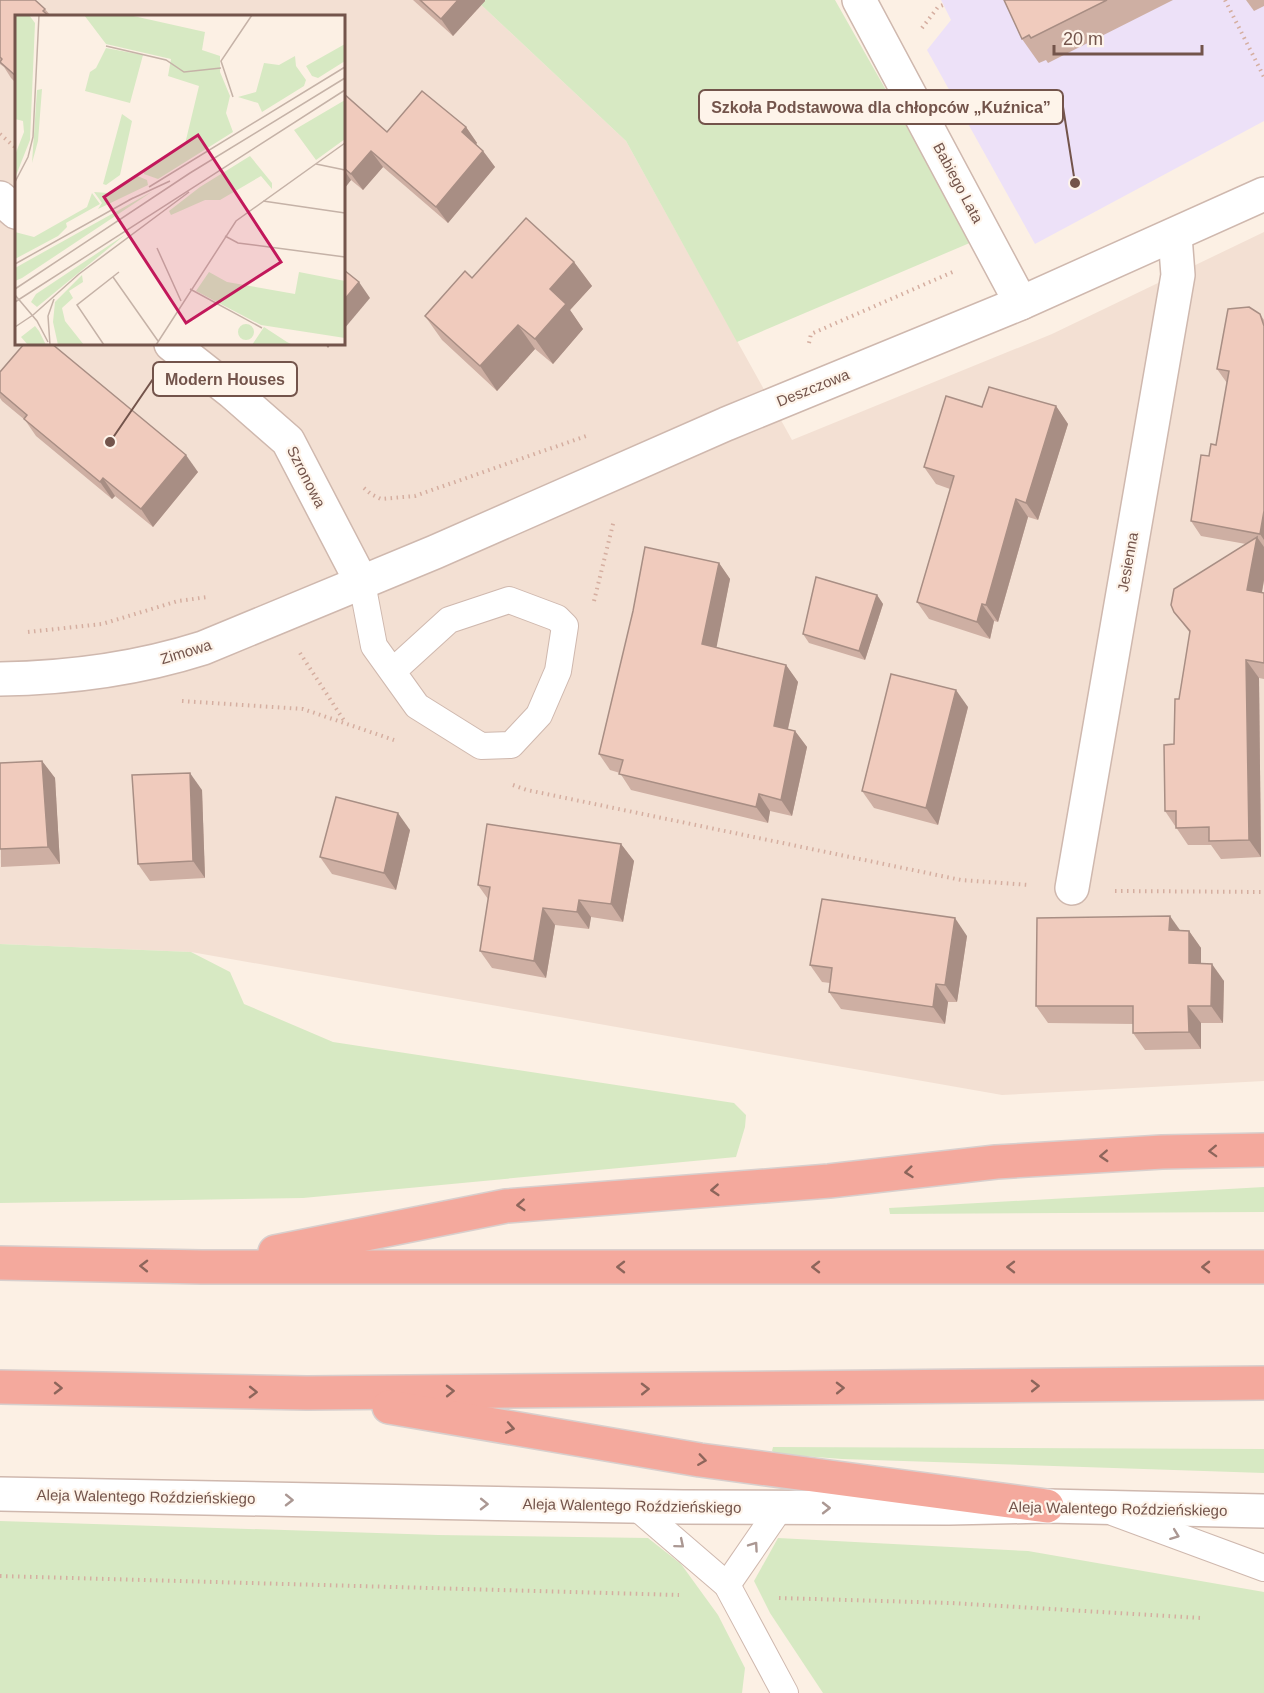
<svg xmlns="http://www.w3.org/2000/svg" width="1264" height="1693" font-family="Arial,sans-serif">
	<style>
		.residential { fill: #f3e0d3; fill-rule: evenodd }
		.education { fill: #ede1f8 }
		.green { fill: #d7e9c3 }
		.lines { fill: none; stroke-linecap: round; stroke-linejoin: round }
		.service-casing { stroke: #cfb8ae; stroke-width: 28 }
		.minor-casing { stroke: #cfb8ae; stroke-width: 36 }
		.tertiary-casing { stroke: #cfb8ae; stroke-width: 36 }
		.motorway-casing { stroke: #d8cfcd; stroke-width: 36 }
		.path { stroke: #d5aea0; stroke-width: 4; stroke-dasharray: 1.5 4.5; stroke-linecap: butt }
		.service { stroke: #fff; stroke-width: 26 }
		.minor { stroke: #fff; stroke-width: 33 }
		.tertiary { stroke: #fff; stroke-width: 33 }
		.motorway { stroke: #f4a99d; stroke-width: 33 }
		.wall { fill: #ceafa3 }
		.shaded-wall { fill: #a88e84 }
		.building { fill: #f0cbbd; stroke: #a88e84; stroke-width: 1.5 }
		.oneway { stroke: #8d655b }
		.oneway2 { stroke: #ab9893 }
		.labels { text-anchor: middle; stroke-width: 4.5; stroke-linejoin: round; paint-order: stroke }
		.street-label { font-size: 15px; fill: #73544b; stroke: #fef4ea }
		.inset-road { fill: none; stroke: #c5b2a7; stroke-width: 1.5 }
		.view { fill: #c2185b; fill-opacity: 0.15; stroke: #c2185b; stroke-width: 3 }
		.inset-edge { fill: none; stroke: #73544b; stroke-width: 3 }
		.leader { fill: none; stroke: #73544b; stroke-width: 2 }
		.callout-dot { fill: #73544b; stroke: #fef4ea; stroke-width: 2 }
		.callout { fill: #fef4ea; stroke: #73544b; stroke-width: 2 }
		.callout-label { font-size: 16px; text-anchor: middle; font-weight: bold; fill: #73544b }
	</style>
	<rect width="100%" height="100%" fill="#fcf0e4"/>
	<path class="residential" d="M0,0H476L626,141L792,440L1052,334L1264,232V1081L1002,1095L191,952L0,944ZM16,16H344V344H16Z"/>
	<path class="education" d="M941,0H1264V121L1035,244L927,50L951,20Z"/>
	<g class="green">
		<path d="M476,0H835L972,242L737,342L626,141Z"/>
		<path d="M0,944L191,952L230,972L244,1004L333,1042L734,1103L746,1115L745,1127L736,1157L303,1198L0,1203Z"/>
		<path d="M1264,1187V1212L890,1214L889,1208Z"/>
		<path d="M773,1447L1264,1449V1473L842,1459L777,1454L772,1451Z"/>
		<path d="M0,1521L438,1535L648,1538L681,1564L718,1615L745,1668L742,1693H0Z"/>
		<path d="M778,1538L1028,1551L1264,1592V1693H823L770,1613L754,1581Z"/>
	</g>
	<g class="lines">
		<defs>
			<g id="service">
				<path d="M362,583L374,646L417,706L481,746L511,745L539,715L558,671L565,626L557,618L509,600L449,620L393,671"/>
				<path d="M635,1506L727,1585L785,1693"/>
				<path d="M1115,1513L1264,1568"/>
				<path d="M727,1585L780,1508"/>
			</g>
			<g id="minor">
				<path d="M859,0L1021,303"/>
				<path d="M0,198L16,212"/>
				<path d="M171,344L232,392L288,441L362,583"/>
				<path d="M0,679C69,678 137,669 203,648L435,552L726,424L1021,303L1264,194"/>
				<path d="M1072,888L1178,275L1175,236"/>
			</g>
			<path id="tertiary" d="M0,1494L683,1507L949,1508L1047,1506L1264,1511"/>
			<g id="motorway">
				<path d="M275,1252L506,1206L829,1181L996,1162L1162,1152L1264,1150"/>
				<path d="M0,1263L202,1267H1264"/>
				<path d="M0,1387L307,1393L1264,1383"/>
				<path d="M389,1407L700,1460L1047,1506"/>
			</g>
		</defs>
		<use href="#service" class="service-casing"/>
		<use href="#minor" class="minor-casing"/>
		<use href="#tertiary" class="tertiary-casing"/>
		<use href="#motorway" class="motorway-casing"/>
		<g class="path">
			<path d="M1225,0L1264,77"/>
			<path d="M922,28L938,7L943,5"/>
			<path d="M0,134L16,148"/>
			<path d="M809,343L811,334L955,271"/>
			<path d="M364,488L371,494L381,499L415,496L586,436"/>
			<path d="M594,601L614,520"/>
			<path d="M28,632L102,624L178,601L208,597"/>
			<path d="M300,653L345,722"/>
			<path d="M182,701L303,709L394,740"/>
			<path d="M513,785L527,790L961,880L1029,885"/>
			<path d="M1115,891L1264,892"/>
			<path d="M0,1576L679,1595"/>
			<path d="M779,1598L951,1603L1201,1618"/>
		</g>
		<use href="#service" class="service"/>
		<use href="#minor" class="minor"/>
		<use href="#tertiary" class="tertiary"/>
		<use href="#motorway" class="motorway"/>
	</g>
	<g class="wall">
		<path d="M0,0L45,9L51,16H16V83L11,78L4,67L0,64Z"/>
		<path d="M413,0H485V1L453,36Z"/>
		<path d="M1004,0H1173L1048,63L1046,60L1039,63L1022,39Z"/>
		<path d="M1246,0H1264V6L1254,11Z"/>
		<path d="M344,94L387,132L466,127L477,143L476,144L483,151L495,167L448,223L383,167L363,190L351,180L344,189Z"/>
		<path d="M574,262L592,286L570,310L583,329L553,364L535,349L497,391L442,340L425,316L472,278Z"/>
		<path d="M1260,314L1264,320V580L1262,593H1264V679L1259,678L1261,857L1221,859L1211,845H1188L1165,811L1174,744L1179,699L1190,633L1174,612L1246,544L1201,536L1191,521L1209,456L1216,445L1227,383L1217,369Z"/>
		<path d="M0,392L198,472L153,527L115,496L112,499L36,436L25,420L2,401L0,398Z"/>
		<path d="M1056,406L1068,424L1038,520L1028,517L998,622L994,621L990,639L929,619L917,602L950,489L936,484L924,467L982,407Z"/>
		<path d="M719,563L730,579L716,647L786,665L798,682L788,729L795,731L807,747L792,816L770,811L768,823L631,790L620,773L610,770L599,754Z"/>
		<path d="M877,595L883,604L865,660L809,643L803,634Z"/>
		<path d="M968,707L938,825L874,808L862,791Z"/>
		<path d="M42,761L55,778L60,864L1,867L0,763Z"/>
		<path d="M202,790L205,878L150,881L138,864Z"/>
		<path d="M410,830L396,890L332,874L320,857Z"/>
		<path d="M621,844L634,861L623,922L591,917L589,929L555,925L546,978L492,968L480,951L488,899L478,885Z"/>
		<path d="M1180,930L1189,931L1201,948V963L1224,981L1223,1023H1201V1049L1145,1050L1133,1033V1024L1048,1023L1036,1006Z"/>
		<path d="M967,936L957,1002H948L945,1024L841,1009L829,992L830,983L822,982L810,965Z"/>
	</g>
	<g class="shaded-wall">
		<path d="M458,0H485V1L453,36L441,19Z"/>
		<path d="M466,127L477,143L473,148L462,132Z"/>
		<path d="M371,151L383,167L363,190L351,174Z"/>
		<path d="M483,151L495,167L448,223L436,207Z"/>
		<path d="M344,170L351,180L344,189Z"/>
		<path d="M574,262L592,286L570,310L583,329L553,364L535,339L550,289Z"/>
		<path d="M359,282L370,298L344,329V300Z"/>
		<path d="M518,325L535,349L497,391L480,366Z"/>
		<path d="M325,344H331L328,348Z"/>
		<path d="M1056,406L1068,424L1038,520L1026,503Z"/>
		<path d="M186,455L198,472L153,527L141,509Z"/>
		<path d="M103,478L115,496L112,499L100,482Z"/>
		<path d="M1016,499L1028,517L998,622L986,605Z"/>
		<path d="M1264,511V540L1260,534Z"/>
		<path d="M1257,537L1264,547V580L1259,608L1247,590Z"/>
		<path d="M719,563L730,579L714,660L702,644Z"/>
		<path d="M877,595L883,604L865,660L859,651Z"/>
		<path d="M982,604L994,621L990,639L977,622Z"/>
		<path d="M1246,660L1259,678L1261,857L1249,840Z"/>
		<path d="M786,665L798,682L785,742L774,726Z"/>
		<path d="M956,690L968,707L938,825L926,808Z"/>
		<path d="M795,731L807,747L792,816L781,800Z"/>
		<path d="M42,761L55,778L60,864L48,847Z"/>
		<path d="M190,773L202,790L205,878L193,861Z"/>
		<path d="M759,794L770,811L768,823L756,807Z"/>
		<path d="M398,813L410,830L396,890L384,873Z"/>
		<path d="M621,844L634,861L623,922L611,904Z"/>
		<path d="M579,900L591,917L589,929L577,912Z"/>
		<path d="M543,908L555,925L546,978L534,961Z"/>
		<path d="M1170,916L1182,933L1169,930Z"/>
		<path d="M955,918L967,936L957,1002L945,985Z"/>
		<path d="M1189,931L1201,948V980L1189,963Z"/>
		<path d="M1212,964L1224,981L1223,1023L1211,1006Z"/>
		<path d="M936,984L948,1002L945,1024L933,1007Z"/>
		<path d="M1188,1006L1201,1023V1049L1189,1032Z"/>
	</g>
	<g class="building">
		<path d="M0,0H35L45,9L43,11L49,16H16V76L0,62L2,59L0,57Z"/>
		<path d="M420,0H458L441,19Z"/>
		<path d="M1004,0H1107L1031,38L1029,35L1022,39Z"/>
		<path d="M422,91L466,127L462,132L483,151L436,207L371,151L351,174L344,168V94L387,132Z"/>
		<path d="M526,218L574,262L550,289L566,304L535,339L518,325L480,366L425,316L465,271L472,278Z"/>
		<path d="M344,270L359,282L344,300Z"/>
		<path d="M1249,307L1260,314L1264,326V511L1260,534L1191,521L1201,455L1209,456L1211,444L1216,445L1229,371L1217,369L1228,309Z"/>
		<path d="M24,344H52L186,455L141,509L103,478L100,482L24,419L27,415L0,392V372Z"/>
		<path d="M989,387L1056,406L1026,503L1016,499L986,605L982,604L977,622L917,602L954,476L924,467L946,396L982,407Z"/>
		<path d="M1257,537L1247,590L1264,593V663L1246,660L1249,840L1209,841V827L1176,828V811H1165L1164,745L1174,744L1175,699H1179L1190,631L1174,612L1171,605L1174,589Z"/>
		<path d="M645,547L719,563L702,644L786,665L774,726L795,731L781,800L759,794L756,807L619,774L623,760L599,754L633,611Z"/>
		<path d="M816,577L877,595L859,651L803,634Z"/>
		<path d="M891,674L956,690L926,808L862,791Z"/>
		<path d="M42,761L48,847L0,849V763Z"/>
		<path d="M190,773L193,861L138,864L132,775Z"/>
		<path d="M336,797L398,813L384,873L320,857Z"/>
		<path d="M487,824L621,844L611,904L579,900L577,912L543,908L534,961L480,951L490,887L478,885Z"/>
		<path d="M822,899L955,918L945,985L936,984L933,1007L829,992L832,968L810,965Z"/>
		<path d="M1170,916L1169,930L1189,931V963L1212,964L1211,1006H1188L1189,1032L1133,1033V1006H1036L1037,918Z"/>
	</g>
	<defs><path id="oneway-chevron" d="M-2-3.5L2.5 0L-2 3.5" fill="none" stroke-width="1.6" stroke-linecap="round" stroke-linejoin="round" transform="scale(1.5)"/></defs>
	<g class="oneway">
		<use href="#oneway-chevron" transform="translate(1213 1151) rotate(178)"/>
		<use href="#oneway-chevron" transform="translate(1104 1156) rotate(177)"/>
		<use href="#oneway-chevron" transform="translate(909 1172) rotate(174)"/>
		<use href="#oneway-chevron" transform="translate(715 1190) rotate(176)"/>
		<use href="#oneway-chevron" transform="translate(521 1205) rotate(176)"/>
		<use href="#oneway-chevron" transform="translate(144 1266) rotate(-179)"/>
		<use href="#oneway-chevron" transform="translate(621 1267) rotate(-180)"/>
		<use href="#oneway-chevron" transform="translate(816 1267) rotate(-180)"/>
		<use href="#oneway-chevron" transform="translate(1011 1267) rotate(-180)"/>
		<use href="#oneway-chevron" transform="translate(1206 1267) rotate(-180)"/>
		<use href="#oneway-chevron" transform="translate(1035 1386) rotate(-1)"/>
		<use href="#oneway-chevron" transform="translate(58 1388) rotate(1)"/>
		<use href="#oneway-chevron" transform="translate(840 1388) rotate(-1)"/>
		<use href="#oneway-chevron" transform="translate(645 1389) rotate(-1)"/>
		<use href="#oneway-chevron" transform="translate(450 1391) rotate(-1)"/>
		<use href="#oneway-chevron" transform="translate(253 1392) rotate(1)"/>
		<use href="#oneway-chevron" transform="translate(510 1428) rotate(10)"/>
		<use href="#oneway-chevron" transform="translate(702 1460) rotate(8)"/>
	</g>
	<g class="oneway2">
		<use href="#oneway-chevron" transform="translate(289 1500) rotate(1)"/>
		<use href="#oneway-chevron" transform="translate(484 1504) rotate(1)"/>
		<use href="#oneway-chevron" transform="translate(826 1508)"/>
		<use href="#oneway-chevron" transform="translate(1175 1535) rotate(21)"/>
		<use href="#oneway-chevron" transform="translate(680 1544) rotate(40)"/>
		<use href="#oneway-chevron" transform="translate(754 1546) rotate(-55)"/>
	</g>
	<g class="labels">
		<g class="street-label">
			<text transform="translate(958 183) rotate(62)" y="5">Babiego Lata</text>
			<text transform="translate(813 388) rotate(-22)" y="5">Deszczowa</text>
			<text transform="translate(306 477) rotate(63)" y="5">Szronowa</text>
			<text transform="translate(1128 562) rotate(-80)" y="5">Jesienna</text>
			<text transform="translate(186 652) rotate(-17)" y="5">Zimowa</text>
			<text transform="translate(146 1497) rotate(1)" y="5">Aleja Walentego Roździeńskiego</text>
			<text transform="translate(632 1506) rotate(1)" y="5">Aleja Walentego Roździeńskiego</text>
			<text transform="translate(1118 1509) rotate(1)" y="5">Aleja Walentego Roździeńskiego</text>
		</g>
	</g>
	<g transform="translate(15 15)">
		<rect width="330" height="330" fill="#fcf0e4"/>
		<path d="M0,0H14L20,8L15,125L0,163V140L9,117L8,106L0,104ZM69,0H114L190,17L187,35L205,41V57L215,81L211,98L218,117L143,164L129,159V154L170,129L184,71L153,61L156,44L91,29ZM330,29V46L303,63L297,61L291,51ZM91,33L128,40L115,88L70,76L75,57L81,53ZM280,41L281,51L291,65L289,71L247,97L243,88L223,82L241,77L249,48L264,50ZM27,74L23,126L17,148L22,75ZM330,85V124L301,145L279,115ZM107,99L117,106L105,160L91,170L88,169ZM235,141L257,168V174L246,161L205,185H190L156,200L154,196L185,172ZM120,160L132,165L133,170L83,194L87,188L79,177L93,178ZM138,176L7,263L0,266V253ZM77,178L85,189L51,208L52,212L43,221L0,244V217L19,222L72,192ZM111,219L22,292L16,287L21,279ZM194,257L212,267L280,279L284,257L330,266V323L246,310L181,276ZM67,260L68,267L54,276L58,283L47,293L50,306L69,330H43L38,307L40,287ZM223 317a8 8 0 1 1 16 0a8 8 0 1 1-16 0ZM20,311L24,316L31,330H13L6,322ZM249,312L272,327L278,330H237Z" fill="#d7e9c3"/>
		<path class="inset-road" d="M91,31L151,45L169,57L206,53M218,82L206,46L237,0M301,149L330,155M0,167L13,142L18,122L24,0M134,172L330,52M114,185L155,166M248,186L330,198M210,221L223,228L330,242M142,233L166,286M0,249L118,183M98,262L143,326M0,274L175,158L330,63M175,274L247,313M0,280L22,306L33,327M0,287L330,75M18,300L64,259L174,177M0,312L18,300M35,330L33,301L39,284M89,330L62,290L104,257M141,330L221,206L330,128"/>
		<path class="view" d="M183,120L266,247L171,308L89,182Z"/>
		<rect width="330" height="330" class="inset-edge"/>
	</g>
	<path class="leader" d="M1075 183L1063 107M110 442L153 379"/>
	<g class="callout-dot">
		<circle cx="1075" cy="183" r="6"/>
		<circle cx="110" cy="442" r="6"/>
	</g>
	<g class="callout">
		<rect x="699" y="90" width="364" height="34" rx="6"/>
		<rect x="153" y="362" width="144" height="34" rx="6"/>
	</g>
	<g class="callout-label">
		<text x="881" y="113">Szkoła Podstawowa dla chłopców „Kuźnica”</text>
		<text x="225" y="385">Modern Houses</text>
	</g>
	<path d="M1054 45v9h148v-9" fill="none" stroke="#73544b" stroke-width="3"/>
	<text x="1063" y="45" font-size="18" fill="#73544b" stroke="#fef4ea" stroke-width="4.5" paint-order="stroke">20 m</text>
</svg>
